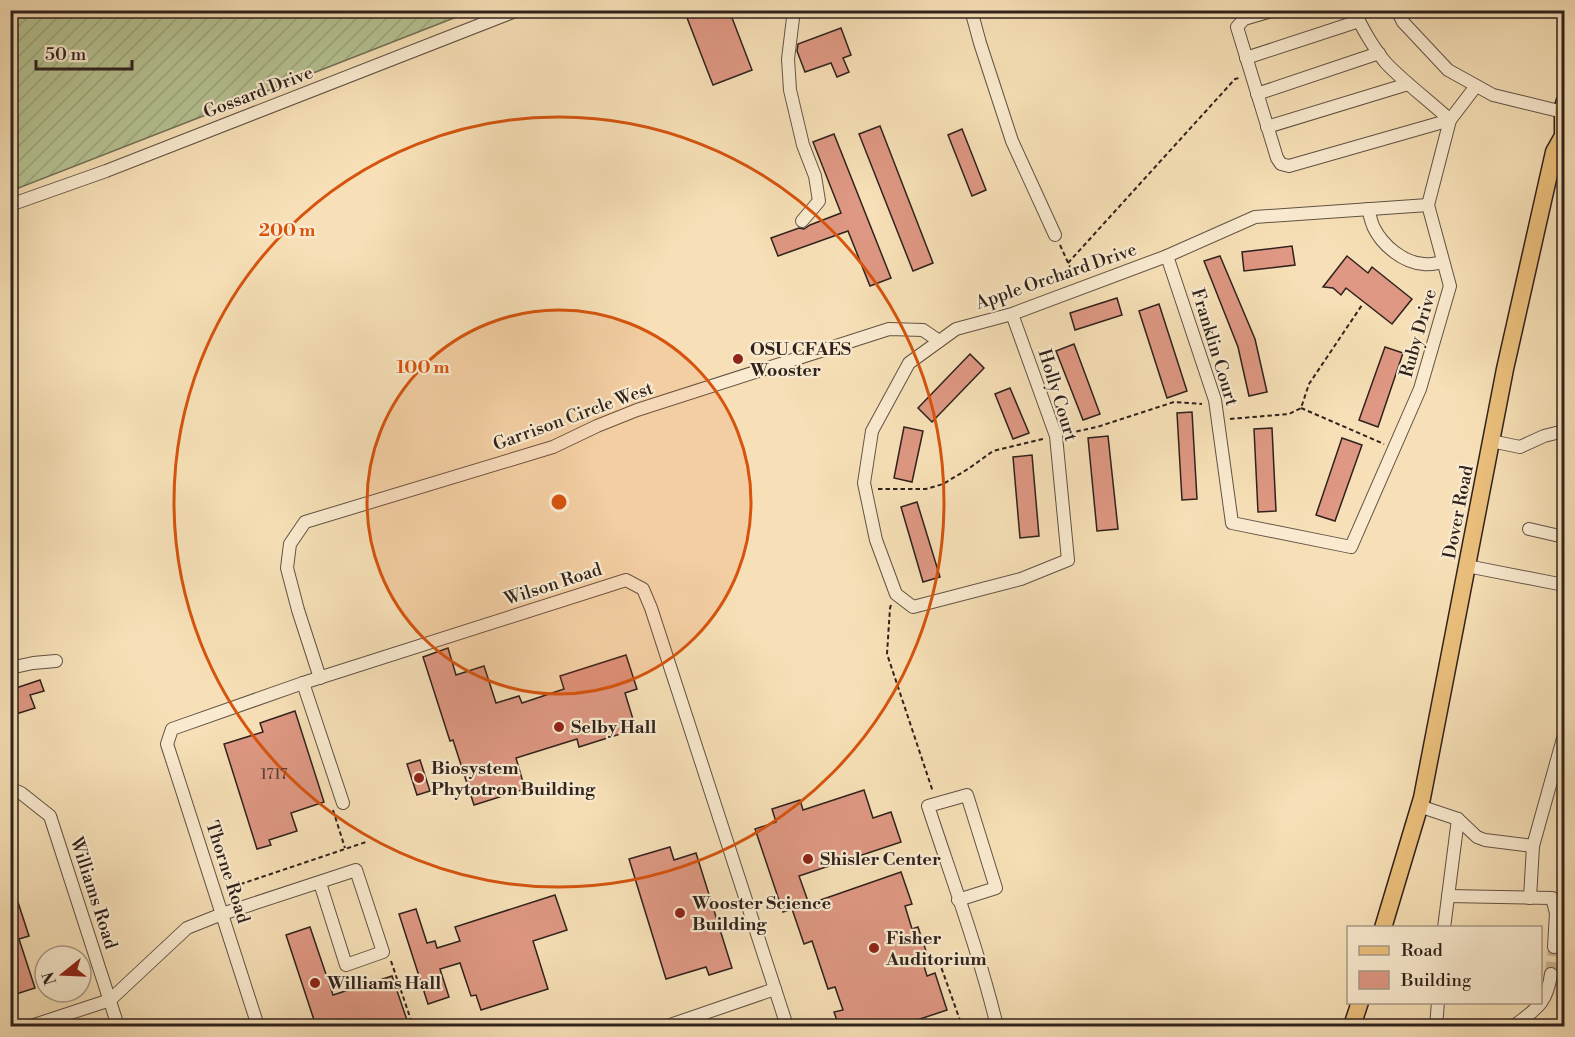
<svg xmlns="http://www.w3.org/2000/svg" width="1575" height="1037" font-family="'Libre Bodoni',serif">
	<style>
		.garden { fill: url(#garden-furrows); stroke: #727258; stroke-width: 1.5 }
		.building { fill: #df9883; stroke: #2f221d; stroke-width: 1.5 }
		.lines { fill: none; stroke-linecap: round; stroke-linejoin: round }
		.minor-tunnel { stroke: #cfba98; stroke-width: 12; stroke-dasharray: 12 6; stroke-linecap: butt }
		.minor-casing { stroke: #615244; stroke-width: 14 }
		.major-casing { stroke: #2f221d; stroke-width: 19 }
		.path { stroke: #2f221d; stroke-width: 2; stroke-dasharray: 4.5 3; stroke-linecap: butt }
		.minor { stroke: #faebd0; stroke-width: 12 }
		.major { stroke: #ecc07c; stroke-width: 16 }
		.ring { fill: none; stroke: #d6540e; stroke-width: 3 }
		.poi-dot { fill: #8f2418; stroke: #faebd0; stroke-width: 2 }
		.labels { text-anchor: middle; stroke-width: 4.5; stroke-linejoin: round; paint-order: stroke }
		.number-label { font-size: 15px; fill: #5b4036 }
		.street-label { font-size: 18px; fill: #2f221d; stroke: #faebd0 }
		.poi-label { font-size: 18px; font-weight: bold; fill: #2f221d; stroke: #faebd0; text-anchor: start }
		.centre { fill: #d6540e; stroke: #faebd0; stroke-width: 3 }
		.ring-label { font-size: 18px; text-anchor: middle; font-weight: bold; fill: #d6540e; stroke: #faebd0; stroke-width: 4.5; stroke-linejoin: round; paint-order: stroke }
	</style>
	<defs>
		<pattern id="garden-furrows" width="10" height="10" patternUnits="userSpaceOnUse" patternTransform="scale(1.5)"><rect width="10" height="10" fill="#b6c393"/><path d="M-1 1l2-2M0 10L10 0M9 11l2-2" fill="none" stroke="#9da77e"/></pattern>
	</defs>
	<rect width="100%" height="100%" fill="#f7e0b7"/>
	<filter id="stains"><feTurbulence type="fractalNoise" baseFrequency=".00333" numOctaves="4"/><feColorMatrix values="0 0 0 0 .2 0 0 0 0 .09 0 0 0 0 .02 0 0 0 .5 -.17"/></filter>
	<radialGradient id="worn" r=".72"><stop offset=".6" stop-color="#630" stop-opacity="0"/><stop offset="1" stop-color="#630" stop-opacity=".3"/></radialGradient>
	<path class="garden" d="M11,10H472V11L11,191Z"/>
	<g class="building">
		<path d="M684,10H729L752,70L713,85Z"/>
		<path d="M841,28L851,55L843,58L849,72L837,77L831,63L805,72L797,51L798,44Z"/>
		<path d="M880,126L933,263L913,271L859,134Z"/>
		<path d="M962,129L986,190L972,196L948,135Z"/>
		<path d="M834,134L891,278L870,286L848,231L778,256L771,238L799,228L804,229L810,225L841,213L813,142Z"/>
		<path d="M1292,246L1295,265L1244,271L1242,252Z"/>
		<path d="M1220,256L1255,339L1267,392L1249,396L1238,347L1204,261Z"/>
		<path d="M1347,256L1368,273L1372,267L1412,299L1392,324L1346,288L1341,295L1333,288L1323,287Z"/>
		<path d="M1117,298L1122,315L1075,330L1070,313Z"/>
		<path d="M1159,304L1187,391L1167,398L1139,311Z"/>
		<path d="M1074,344L1100,414L1083,420L1056,351Z"/>
		<path d="M1385,347L1403,353L1378,427L1359,420Z"/>
		<path d="M970,354L984,368L932,422L918,408Z"/>
		<path d="M1010,388L1029,433L1013,439L995,394Z"/>
		<path d="M1192,412L1197,499L1182,500L1177,413Z"/>
		<path d="M904,427L923,431L912,482L894,478Z"/>
		<path d="M1272,428L1276,511L1258,512L1254,429Z"/>
		<path d="M1108,436L1118,529L1097,531L1088,438Z"/>
		<path d="M1342,438L1362,445L1335,521L1316,515Z"/>
		<path d="M1032,455L1039,536L1020,538L1013,457Z"/>
		<path d="M917,502L940,577L923,582L901,507Z"/>
		<path d="M448,648L456,675L484,666L496,703L519,696L522,703L564,689L560,676L626,655L637,689L625,693L636,729L579,747L577,739L516,758L525,789L474,805L453,740L450,741L423,657Z"/>
		<path d="M40,680L44,691L30,695L35,708L10,716V699L16,697L13,689Z"/>
		<path d="M295,711L324,802L291,813L297,831L269,840L271,845L257,849L224,744L263,732L260,723Z"/>
		<path d="M420,760L430,791L417,795L407,764Z"/>
		<path d="M864,790L873,818L891,812L901,842L799,876L809,904L901,872L912,904L905,906L912,929L918,927L927,954L921,956L927,976L935,973L947,1010L911,1022L913,1026H839L834,1012L843,1010L835,987L828,989L812,941L804,944L792,909L783,912L755,829L776,822L772,809L800,800L803,810Z"/>
		<path d="M670,847L674,860L696,853L732,968L709,975L706,967L666,979L629,859Z"/>
		<path d="M10,887H13L29,936L19,939L35,988L10,996Z"/>
		<path d="M555,895L567,930L533,941L548,989L481,1010L476,995L471,996L460,963L440,969L449,997L428,1004L399,914L416,909L427,943L435,941L437,948L460,941L455,927Z"/>
		<path d="M310,927L333,995L392,976L409,1026H316L286,935Z"/>
	</g>
	<g class="lines">
		<path class="minor-tunnel" d="M1551,974L1554,947"/>
		<defs>
			<g id="minor">
				<path d="M794,10L788,59L790,90L803,145L815,176L819,201L802,221"/>
				<path d="M971,10L980,43L1012,141L1055,235"/>
				<path d="M1275,10L1244,19L1237,27L1277,158L1281,164L1289,166L1450,120L1476,86"/>
				<path d="M1354,10C1361,27 1375,50 1386,63C1406,84 1430,101 1450,120"/>
				<path d="M1397,10L1403,22L1448,70L1493,95L1563,112"/>
				<path d="M1246,58L1359,21"/>
				<path d="M1257,94L1379,53"/>
				<path d="M1267,127L1408,84"/>
				<path d="M10,205L106,171L518,10"/>
				<path d="M1368,209C1370,215 1371,222 1374,228C1383,246 1404,263 1424,264C1430,265 1437,263 1443,262"/>
				<path d="M1167,256L1215,400L1232,523L1351,547L1420,389L1450,286L1428,205L1450,120"/>
				<path d="M1012,314L1056,436L1068,560L1021,579L913,607L896,594L876,540L864,483L872,431L909,363L956,329L1012,314L1167,256L1255,217L1428,205"/>
				<path d="M1491,441L1520,447L1544,436L1564,431"/>
				<path d="M1529,529L1564,537"/>
				<path d="M1467,566L1564,585"/>
				<path d="M10,668L33,663L56,661"/>
				<path d="M320,678L298,610L287,568L290,544L305,522L553,447L597,426L637,410L889,329L923,330L939,341"/>
				<path d="M303,683L343,803"/>
				<path d="M10,788L21,793L50,816L118,1026"/>
				<path d="M1419,806L1458,819L1477,837L1485,840L1533,846"/>
				<path d="M1448,896L1552,898L1556,913L1554,947"/>
				<path d="M1530,898L1533,846L1564,735"/>
				<path d="M958,900L996,888L967,795L928,806C952,879 979,952 997,1026"/>
				<path d="M1444,928L1458,819"/>
				<path d="M31,1026L110,1000L187,928L222,914L356,870L383,952L346,965L320,883"/>
				<path d="M258,1026L167,744L172,729L303,683L626,580L643,589L651,608L787,1026"/>
				<path d="M667,1026L775,989"/>
				<path d="M1436,1026L1438,1002"/>
				<path d="M1514,1026C1536,1009 1547,1004 1551,974"/>
			</g>
			<g id="major">
				<path d="M1383,928L1422,798L1505,369L1554,152L1563,136V112L1564,103"/>
				<path d="M1352,1026L1360,1002"/>
			</g>
		</defs>
		<use href="#minor" class="minor-casing"/>
		<use href="#major" class="major-casing"/>
		<g class="path">
			<path d="M1060,245L1075,278"/>
			<path d="M1068,263L1235,79L1239,78"/>
			<path d="M1301,408L1384,444"/>
			<path d="M1230,419L1289,414L1301,408L1309,384L1362,305"/>
			<path d="M1069,433L1097,427L1174,402L1202,404"/>
			<path d="M878,489H926L943,484L968,469L993,451L1043,439"/>
			<path d="M891,605L890,608L887,654L933,792"/>
			<path d="M333,810L345,848"/>
			<path d="M226,889L366,842"/>
			<path d="M391,961L413,1026"/>
			<path d="M939,961L962,1026"/>
		</g>
		<use href="#minor" class="minor"/>
		<use href="#major" class="major"/>
	</g>
	<circle cx="559" cy="502" r="192" fill="#d6540e" fill-opacity=".12"/>
	<g class="ring">
		<circle cx="559" cy="502" r="192"/>
		<circle cx="559" cy="502" r="385"/>
	</g>
	<g class="poi-dot">
		<circle cx="738" cy="359" r="6"/>
		<circle cx="559" cy="727" r="6"/>
		<circle cx="419" cy="778" r="6"/>
		<circle cx="808" cy="859" r="6"/>
		<circle cx="680" cy="913" r="6"/>
		<circle cx="874" cy="948" r="6"/>
		<circle cx="315" cy="983" r="6"/>
	</g>
	<g class="labels">
		<g class="number-label">
			<text x="274" y="779">1717</text>
		</g>
		<g class="street-label">
			<text transform="translate(258 92) rotate(-21)" y="6">Gossard Drive</text>
			<text transform="translate(1056 276) rotate(-19)" y="6">Apple Orchard Drive</text>
			<text transform="translate(1418 333) rotate(-74)" y="6">Ruby Drive</text>
			<text transform="translate(1215 347) rotate(73)" y="6">Franklin Court</text>
			<text transform="translate(1058 395) rotate(73)" y="6">Holly Court</text>
			<text transform="translate(573 416) rotate(-20)" y="6">Garrison Circle West</text>
			<text transform="translate(1458 512) rotate(-79)" y="6">Dover Road</text>
			<text transform="translate(553 584) rotate(-18)" y="6">Wilson Road</text>
			<text transform="translate(228 872) rotate(72)" y="6">Thorne Road</text>
			<text transform="translate(94 893) rotate(72)" y="6">Williams Road</text>
		</g>
		<g class="poi-label">
			<text x="750" y="355">OSU CFAES<tspan x="750" dy="21">Wooster</tspan></text>
			<text x="571" y="733">Selby Hall</text>
			<text x="431" y="774">Biosystem<tspan x="431" dy="21">Phytotron Building</tspan></text>
			<text x="820" y="865">Shisler Center</text>
			<text x="692" y="909">Wooster Science<tspan x="692" dy="21">Building</tspan></text>
			<text x="886" y="944">Fisher<tspan x="886" dy="21">Auditorium</tspan></text>
			<text x="327" y="989">Williams Hall</text>
		</g>
	</g>
	<circle cx="559" cy="502" r="9" class="centre"/>
	<g class="ring-label">
		<text x="287" y="236">200 m</text>
		<text x="423" y="373">100 m</text>
	</g>
	<rect width="1575" height="1037" fill="none" stroke="#f7e0b7" stroke-width="36"/>
	<rect x="12" y="12" width="1551" height="1013" fill="none" stroke="#2f221d" stroke-width="3"/>
	<rect x="18" y="18" width="1539" height="1001" fill="none" stroke="#2f221d" stroke-width="1.5"/>
	<rect x="1347" y="926" width="195" height="78" fill="#faebd0" stroke="#a99b88" stroke-width="1.5"/>
	<rect x="1359" y="946" width="30" height="9" fill="#ecc07c" stroke="#a99b88" stroke-width="1.5"/>
	<text x="1401" y="956" font-size="18" fill="#2f221d">Road</text>
	<rect x="1359" y="971" width="30" height="18" fill="#df9883" stroke="#a99b88" stroke-width="1.5"/>
	<text x="1401" y="986" font-size="18" fill="#2f221d">Building</text>
	<g transform="translate(63 974) rotate(252)"><circle r="28" fill="#faebd0" stroke="#a99b88" stroke-width="1.5"/>
	<path d="M0-4.5L10 22L0 15L-10 22Z" fill="#8f2418"/>
	<text y="-9" font-size="16" font-weight="bold" text-anchor="middle" fill="#2f221d">N</text>
	</g>
	<path d="M36 60v9h96v-9" fill="none" stroke="#2f221d" stroke-width="3"/>
	<text x="45" y="60" font-size="18" fill="#2f221d" stroke="#faebd0" stroke-width="4.5" paint-order="stroke">50 m</text>
	<rect width="100%" height="100%" filter="url(#stains)"/>
	<rect width="100%" height="100%" fill="url(#worn)"/>
</svg>
